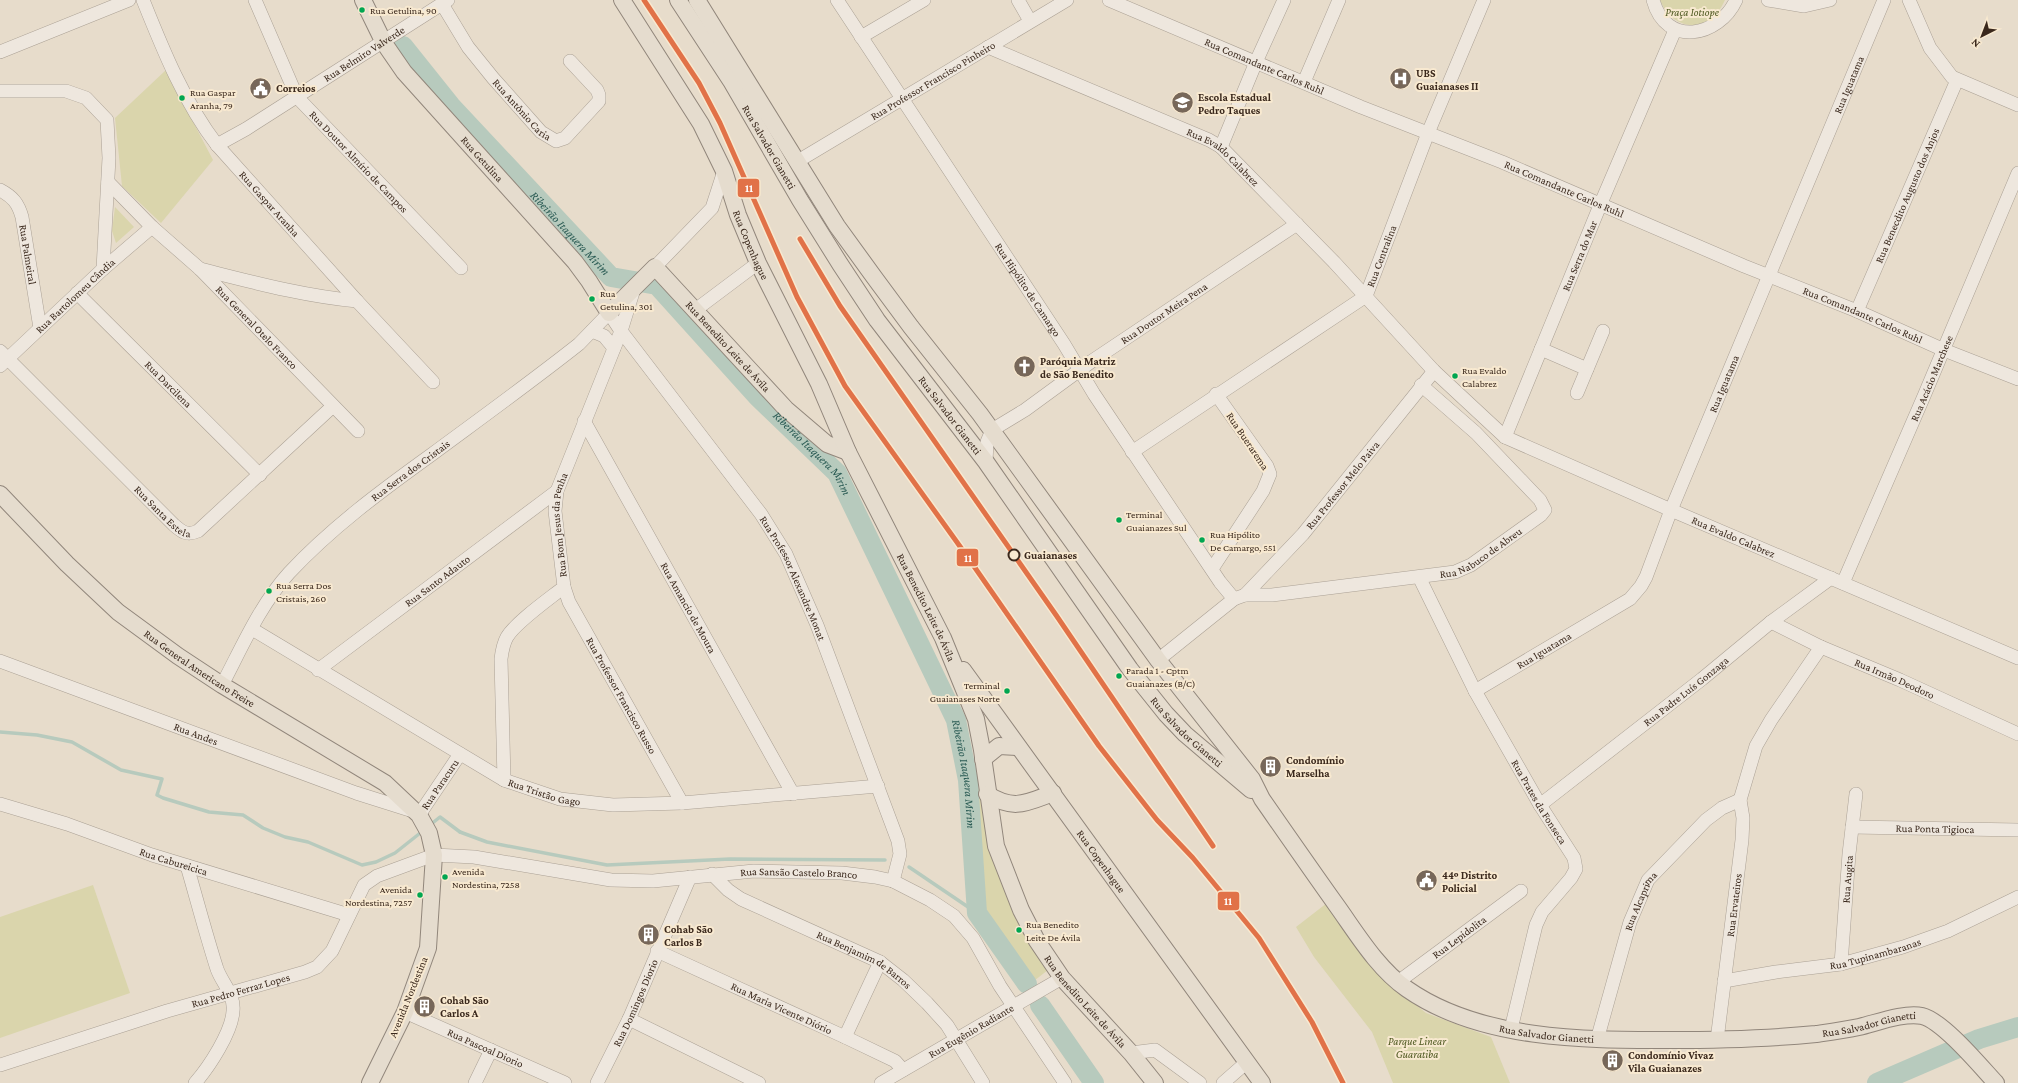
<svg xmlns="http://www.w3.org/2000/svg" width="2018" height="1083" font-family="'Crimson Pro',serif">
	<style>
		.green { fill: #dad5ac }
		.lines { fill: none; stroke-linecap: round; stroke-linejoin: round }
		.stream { stroke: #b7cabd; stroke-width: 3.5 }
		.river { stroke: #b7cabd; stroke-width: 20 }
		.minor-casing { stroke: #aba195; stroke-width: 14 }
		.major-casing { stroke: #91867b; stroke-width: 18 }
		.minor { stroke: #eee7de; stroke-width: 13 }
		.major { stroke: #e5dcce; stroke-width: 16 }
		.rail-1-casing { stroke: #f8e9d0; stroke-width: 8 }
		.rail-1 { stroke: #e17248; stroke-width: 5 }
		.bus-dot { fill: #00a651; stroke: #f8e9d0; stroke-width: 1.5 }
		.stop-dot { fill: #f8e9d0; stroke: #3a281c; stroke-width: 2 }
		.labels { text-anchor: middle; stroke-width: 4; stroke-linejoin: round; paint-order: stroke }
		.bus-label { font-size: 10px; fill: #3a281c; stroke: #f8e9d0; text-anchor: start }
		.park-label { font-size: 11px; font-style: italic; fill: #4f5921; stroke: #f8e9d0 }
		.street-label { font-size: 11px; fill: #3a281c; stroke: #f8e9d0 }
		.poi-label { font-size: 11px; font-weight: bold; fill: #3a281c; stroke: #f8e9d0; text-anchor: start }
		.stop-label { font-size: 11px; font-weight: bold; fill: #3a281c; stroke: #f8e9d0; text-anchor: start }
		.water-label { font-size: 12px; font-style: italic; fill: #2a5b54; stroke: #f8e9d0 }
		.line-badge { stroke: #f8e9d0; stroke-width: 1.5 }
		.badge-label { font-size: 11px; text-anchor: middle; font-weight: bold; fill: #fff }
	</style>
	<rect width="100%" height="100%" fill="#e7dccb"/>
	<g class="green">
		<path d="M1660,0H1725C1711,33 1674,34 1660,0Z"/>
		<path d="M166,70L213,160L161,223L122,186L115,118Z"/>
		<path d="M115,207L134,227L116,243L112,231Z"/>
		<path d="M977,789H982L1048,970L1030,984L982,914L979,907L981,870Z"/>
		<path d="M93,885L130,993L0,1038V917Z"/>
		<path d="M1327,903L1392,986L1426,1013L1491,1037L1510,1083H1393L1372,1032L1314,957L1296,927Z"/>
	</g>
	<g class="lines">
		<g class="stream">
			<path d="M0,732L37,735L72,742L121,770L162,779L157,795L163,798L209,812L243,815L263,828L285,837L308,842L362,865L376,862L395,853L424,830"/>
			<path d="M430,825L440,817L460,832"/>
			<path d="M460,832L487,842L607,865L730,859L885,860"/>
			<path d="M909,867L977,913"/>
		</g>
		<g class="river">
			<path id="s1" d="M403,46L451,106L611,277L657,285L758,397L837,473L956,720L968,780L977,913L1027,984"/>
			<path d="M1040,1005L1094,1083"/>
			<path d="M1877,1083L1979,1039L2018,1027"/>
		</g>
		<defs>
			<g id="minor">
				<path id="s2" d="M143,0C163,50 184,102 217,145L357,301L433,382"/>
				<path id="s3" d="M255,0L297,97L461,268"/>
				<path id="s4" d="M837,0L1064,344L1094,394L1220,582L1234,599"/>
				<path d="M1018,0L1030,21"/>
				<path id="s5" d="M1109,0L1361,107L1502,162L1744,266L1857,311L1944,350L2018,379"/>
				<path d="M1653,0C1666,48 1719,37 1736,0"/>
				<path d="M1768,0L1804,6L1830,0"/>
				<path d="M1909,0L1930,48L1952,77L2018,105"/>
				<path id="s6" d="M442,4L468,47L493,78L541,132L556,141L565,138L599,101V95L597,90L570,61"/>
				<path d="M861,37L924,0"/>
				<path id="s7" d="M988,47L1209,140L1221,147L1334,262L1434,371L1505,437L1671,510L2018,658"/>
				<path d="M0,52L129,0"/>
				<path d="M1304,82L1339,0"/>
				<path d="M0,91H66L86,98L107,120L109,158L103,269"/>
				<path id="s8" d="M217,145L246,129L448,0"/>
				<path d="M1221,147L1256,62L1284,0"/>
				<path id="s9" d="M798,161L1067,0"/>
				<path id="s10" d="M108,182L152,227L200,269L358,431"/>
				<path id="s11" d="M0,190C13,197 18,203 22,217L40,328"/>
				<path d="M655,267L712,208L724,171"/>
				<path d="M200,269C252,282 303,296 357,301"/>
				<path id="s12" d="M77,293L260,475"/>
				<path d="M694,311L758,263"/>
				<path id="s13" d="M1857,311L1957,80"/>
				<path d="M592,331L604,336L614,348"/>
				<path d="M1541,349L1587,369"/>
				<path id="s14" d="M0,351L174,525C182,532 187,536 198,531L333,406"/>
				<path id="s15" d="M0,366L103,269L152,227"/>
				<path d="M1577,393L1603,331"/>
				<path id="s16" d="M584,421L793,794"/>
				<path id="s17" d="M1505,437L1601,203L1675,30"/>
				<path id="s18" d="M1132,452L1366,296L1428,133L1484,0"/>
				<path id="s19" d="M986,462L987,442L992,430L1025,410L1092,361L1297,224"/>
				<path d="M1212,569L1263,491L1270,474L1267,466L1216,394"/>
				<path id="s20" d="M1419,577L1475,691L1540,805L1574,858L1576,869L1571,878L1542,912L1536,925L1511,1029"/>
				<path id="s21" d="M1843,583L1924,396L2018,173"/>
				<path id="s22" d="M564,587L569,602L682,803"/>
				<path id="s23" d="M1245,595L1303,534L1434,371"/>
				<path id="s24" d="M1771,622L1821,647L1900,680L2018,734"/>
				<path id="s25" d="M252,629L504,780L560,799L613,805L682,803L878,786"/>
				<path id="s26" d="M1158,660L1234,599L1245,595H1272L1455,572L1471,565L1541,515L1545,510L1540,500L1476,433L1421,385"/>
				<path id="s27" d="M0,661L356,793L413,811"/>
				<path id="s28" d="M318,670L557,491"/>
				<path id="s29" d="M222,685C242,647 260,605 289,573C331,528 381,491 431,455C481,418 531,382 579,344L609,313L621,331L761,514L786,554L817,625L898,841L900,854L893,881"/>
				<path id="s30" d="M1475,691L1630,599L1641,586L1646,577L1671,510L1884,0"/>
				<path id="s31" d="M504,780L501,659C502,651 503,644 507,637C516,622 549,599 564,587L555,511L557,491L621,331L634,289"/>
				<path id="s32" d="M0,804L67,824L152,855L349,915"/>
				<path id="s33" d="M1540,805L1702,679L1771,622L1831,578"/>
				<path id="s34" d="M419,815L460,754"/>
				<path id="s35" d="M1852,827L2018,830"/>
				<path d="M187,866C197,900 206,935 217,969C222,983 235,995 233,1011C232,1032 209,1067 195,1083"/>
				<path id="s36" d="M712,874L728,890L741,899L880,962L903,980L927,1003L947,1025L983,1083"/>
				<path id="s37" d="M657,951L845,1037L895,1061L903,1070"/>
				<path id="s38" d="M1841,964L1849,854L1856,794"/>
				<path id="s39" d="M1724,981L1776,972L1841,964L1903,947L1948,931L2018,897"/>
				<path id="s40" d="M1398,982L1521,891"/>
				<path id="s41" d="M405,1012L565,1083"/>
				<path d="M629,1019L759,1083"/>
				<path d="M845,1037L880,962"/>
				<path id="s42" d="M1597,1040L1630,922L1648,880L1706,820L1722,808L1740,800"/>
				<path id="s43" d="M1717,1040L1742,840L1743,818L1740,800L1756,746L1771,720L1821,647"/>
				<path d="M1131,1053L1155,1050L1200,1083"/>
				<path id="s44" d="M0,1065L167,1011L305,972L317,967L332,951L364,885L377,876L434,855L474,857L611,880L653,881L754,871L842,873L875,877L893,881L930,900L954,916L973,938L1000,986L1065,1083"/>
				<path d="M475,1083L491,1050"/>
				<path id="s45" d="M597,1083L629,1019L690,877"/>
				<path id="s46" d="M881,1083L1062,978"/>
				<path d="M1223,1083L1247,1062"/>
			</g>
			<g id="major">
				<path id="s47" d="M363,0L384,43L404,72L575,262L589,281L609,313L655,267L786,409L827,444L848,452"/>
				<path id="s48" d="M622,0L701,124L724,171L738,215L758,263L819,384L848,452L943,638L976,719L982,750L996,846L1021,910L1037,941L1062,978L1131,1053L1155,1083"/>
				<path id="s49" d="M678,0L731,81L800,200L840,264L877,320L986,462L1130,669L1166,714L1185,734L1251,790"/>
				<path id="s50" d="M697,0L837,226L874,277L911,327L980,414L1158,660L1252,779L1262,799C1287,835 1312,871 1337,906C1357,934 1378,969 1407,989C1480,1040 1583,1040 1668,1040C1717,1040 1766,1039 1816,1034C1830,1032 1845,1030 1859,1027C1876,1023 1905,1012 1922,1016C1943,1021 1981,1067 1996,1083"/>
				<path id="s51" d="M0,494L67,564L118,612L178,656L222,685L385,783L419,815L429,833L434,855L428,948L405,1012L370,1083"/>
				<path id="s52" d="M963,670L1262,1083"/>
				<path d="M983,759L999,746L1017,747"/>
				<path d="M987,794C1014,811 1026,803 1053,793"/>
			</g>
		</defs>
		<use href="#minor" class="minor-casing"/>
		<use href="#major" class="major-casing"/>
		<use href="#minor" class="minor"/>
		<use href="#major" class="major"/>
		<defs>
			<g id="rail-1">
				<path d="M644,0L699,83L720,123L797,297L845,386L964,552L1099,746L1157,820L1193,858L1259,938L1312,1022L1343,1083"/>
				<path d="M800,239L840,306L1056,615L1213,846"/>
			</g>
		</defs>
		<use href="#rail-1" class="rail-1-casing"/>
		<use href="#rail-1" class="rail-1"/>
	</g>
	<defs>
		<symbol id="hospital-disc" viewBox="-11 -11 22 22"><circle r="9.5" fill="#776759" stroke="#f8e9d0"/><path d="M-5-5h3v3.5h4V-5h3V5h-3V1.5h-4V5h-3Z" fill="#fff"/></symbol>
		<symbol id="civic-disc" viewBox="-11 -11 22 22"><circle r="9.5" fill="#776759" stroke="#f8e9d0"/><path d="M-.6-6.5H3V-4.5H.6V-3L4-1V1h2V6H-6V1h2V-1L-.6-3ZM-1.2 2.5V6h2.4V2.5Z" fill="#fff"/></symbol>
		<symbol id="school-disc" viewBox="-11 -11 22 22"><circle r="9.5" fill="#776759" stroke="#f8e9d0"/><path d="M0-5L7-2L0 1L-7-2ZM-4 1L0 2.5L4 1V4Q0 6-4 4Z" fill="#fff"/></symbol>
		<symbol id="church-disc" viewBox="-11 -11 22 22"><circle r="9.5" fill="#776759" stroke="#f8e9d0"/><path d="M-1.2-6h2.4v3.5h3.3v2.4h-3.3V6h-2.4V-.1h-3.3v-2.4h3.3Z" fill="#fff"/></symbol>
		<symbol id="building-disc" viewBox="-11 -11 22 22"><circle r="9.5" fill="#776759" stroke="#f8e9d0"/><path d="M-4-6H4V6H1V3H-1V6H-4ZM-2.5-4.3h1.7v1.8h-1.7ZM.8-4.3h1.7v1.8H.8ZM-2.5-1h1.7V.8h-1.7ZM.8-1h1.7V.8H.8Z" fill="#fff"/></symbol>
	</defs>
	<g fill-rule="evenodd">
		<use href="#hospital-disc" x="1388" y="66" width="25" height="25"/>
		<use href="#civic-disc" x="248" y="76" width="25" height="25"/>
		<use href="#school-disc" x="1170" y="90" width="25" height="25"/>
		<use href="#church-disc" x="1012" y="354" width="25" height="25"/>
		<use href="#building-disc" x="1258" y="754" width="25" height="25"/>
		<use href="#civic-disc" x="1414" y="868" width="25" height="25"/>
		<use href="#building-disc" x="636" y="922" width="25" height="25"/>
		<use href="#building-disc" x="412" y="994" width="25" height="25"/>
		<use href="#building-disc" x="1600" y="1048" width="25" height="25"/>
	</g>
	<g class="bus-dot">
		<circle cx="362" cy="10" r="3.5"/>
		<circle cx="182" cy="98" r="3.5"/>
		<circle cx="592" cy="299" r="3.5"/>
		<circle cx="1455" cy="376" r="3.5"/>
		<circle cx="1119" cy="520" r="3.5"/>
		<circle cx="1202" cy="540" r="3.5"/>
		<circle cx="269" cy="591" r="3.5"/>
		<circle cx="1119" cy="676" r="3.5"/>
		<circle cx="1007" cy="691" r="3.5"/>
		<circle cx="445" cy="877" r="3.5"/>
		<circle cx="420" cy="895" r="3.5"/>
		<circle cx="1019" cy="930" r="3.5"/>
	</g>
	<circle class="stop-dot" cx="1014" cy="555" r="5.5"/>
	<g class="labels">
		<g class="bus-label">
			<text x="370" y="14">Rua Getulina, 90</text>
			<text x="190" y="96">Rua Gaspar<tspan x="190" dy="13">Aranha, 79</tspan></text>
			<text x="600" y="297">Rua<tspan x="600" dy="13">Getulina, 301</tspan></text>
			<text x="1462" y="374">Rua Evaldo<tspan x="1462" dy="13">Calabrez</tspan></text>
			<text x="1126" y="518">Terminal<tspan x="1126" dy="13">Guaianazes Sul</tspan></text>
			<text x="1210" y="538">Rua Hipólito<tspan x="1210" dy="13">De Camargo, 551</tspan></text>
			<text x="276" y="589">Rua Serra Dos<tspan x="276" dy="13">Cristais, 260</tspan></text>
			<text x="1126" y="674">Parada 1 - Cptm<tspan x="1126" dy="13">Guaianazes (B/C)</tspan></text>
			<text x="1000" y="689" text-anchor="end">Terminal<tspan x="1000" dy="13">Guaianases Norte</tspan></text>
			<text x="452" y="875">Avenida<tspan x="452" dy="13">Nordestina, 7258</tspan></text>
			<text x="412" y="893" text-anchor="end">Avenida<tspan x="412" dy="13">Nordestina, 7257</tspan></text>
			<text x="1026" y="928">Rua Benedito<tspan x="1026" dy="13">Leite De Ávila</tspan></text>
		</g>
		<g class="park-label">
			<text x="1692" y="16">Praça Iotiope</text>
			<text x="1417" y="1045">Parque Linear<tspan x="1417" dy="13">Guaratiba</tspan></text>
		</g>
		<g class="street-label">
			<text dy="4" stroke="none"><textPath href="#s8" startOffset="173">Rua Belmiro Valverde</textPath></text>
			<text dy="4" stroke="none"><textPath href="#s5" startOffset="169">Rua Comandante Carlos Ruhl</textPath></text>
			<text dy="4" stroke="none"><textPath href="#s9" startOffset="157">Rua Professor Francisco Pinheiro</textPath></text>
			<text dy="4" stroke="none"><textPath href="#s30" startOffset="740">Rua Iguatama</textPath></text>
			<text dy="4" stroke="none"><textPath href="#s6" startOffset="133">Rua Antônio Caria</textPath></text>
			<text dy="4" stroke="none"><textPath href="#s49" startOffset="173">Rua Salvador Gianetti</textPath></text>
			<text dy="4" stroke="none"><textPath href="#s7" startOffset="261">Rua Evaldo Calabrez</textPath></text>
			<text dy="4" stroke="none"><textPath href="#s47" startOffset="200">Rua Getulina</textPath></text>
			<text dy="4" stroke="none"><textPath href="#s3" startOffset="195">Rua Doutor Almírio de Campos</textPath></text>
			<text dy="4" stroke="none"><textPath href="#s5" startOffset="493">Rua Comandante Carlos Ruhl</textPath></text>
			<text dy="4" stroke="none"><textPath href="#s13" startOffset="126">Rua Benecdito Augusto dos Anjos</textPath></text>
			<text dy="4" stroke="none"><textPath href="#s2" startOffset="242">Rua Gaspar Aranha</textPath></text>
			<text dy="4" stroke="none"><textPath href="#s48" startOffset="278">Rua Copenhague</textPath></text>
			<text dy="4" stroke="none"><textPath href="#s11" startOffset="74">Rua Palmeiral</textPath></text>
			<text dy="4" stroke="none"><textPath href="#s17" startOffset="196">Rua Serra do Mar</textPath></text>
			<text dy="4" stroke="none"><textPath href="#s18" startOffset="324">Rua Centralina</textPath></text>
			<text dy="4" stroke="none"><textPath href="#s4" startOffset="347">Rua Hipólito de Camargo</textPath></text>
			<text dy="4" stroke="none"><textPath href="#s15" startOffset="103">Rua Bartolomeu Cândia</textPath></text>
			<text dy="4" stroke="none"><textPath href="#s19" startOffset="241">Rua Doutor Meira Pena</textPath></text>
			<text dy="4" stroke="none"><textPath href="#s5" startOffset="817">Rua Comandante Carlos Ruhl</textPath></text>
			<text dy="4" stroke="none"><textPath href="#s10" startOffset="208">Rua General Otelo Franco</textPath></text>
			<text dy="4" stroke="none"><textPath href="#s47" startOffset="573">Rua Benedito Leite de Ávila</textPath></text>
			<text dy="4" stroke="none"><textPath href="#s21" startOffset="223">Rua Acácio Marchese</textPath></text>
			<text dy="4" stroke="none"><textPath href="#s12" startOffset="129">Rua Darcilena</textPath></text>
			<text dy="4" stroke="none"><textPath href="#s30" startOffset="416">Rua Iguatama</textPath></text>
			<text dy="4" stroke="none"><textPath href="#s49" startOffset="497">Rua Salvador Gianetti</textPath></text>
			<text transform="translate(1248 441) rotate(56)" y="4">Rua Buerarema</text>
			<text dy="4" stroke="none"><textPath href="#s29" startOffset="290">Rua Serra dos Cristais</textPath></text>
			<text dy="4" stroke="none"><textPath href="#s23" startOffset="147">Rua Professor Melo Paiva</textPath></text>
			<text dy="4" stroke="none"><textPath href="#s14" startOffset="229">Rua Santa Estela</textPath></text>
			<text dy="4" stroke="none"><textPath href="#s31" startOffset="283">Rua Bom Jesus da Penha</textPath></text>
			<text dy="4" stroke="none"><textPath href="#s7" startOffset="909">Rua Evaldo Calabrez</textPath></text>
			<text dy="4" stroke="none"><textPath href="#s26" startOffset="352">Rua Nabuco de Abreu</textPath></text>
			<text dy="4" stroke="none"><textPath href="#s29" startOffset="868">Rua Professor Alexandre Monat</textPath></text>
			<text dy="4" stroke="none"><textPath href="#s28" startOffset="149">Rua Santo Adauto</textPath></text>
			<text dy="4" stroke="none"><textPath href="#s16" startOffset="214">Rua Amancio de Moura</textPath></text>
			<text dy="4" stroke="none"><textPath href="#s48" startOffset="681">Rua Benedito Leite de Ávila</textPath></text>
			<text dy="4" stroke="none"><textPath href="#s30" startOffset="80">Rua Iguatama</textPath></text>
			<text dy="4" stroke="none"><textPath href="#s51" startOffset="266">Rua General Americano Freire</textPath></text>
			<text dy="4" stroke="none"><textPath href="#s24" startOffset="136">Rua Irmão Deodoro</textPath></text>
			<text dy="4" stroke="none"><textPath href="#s33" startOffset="185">Rua Padre Luís Gonzaga</textPath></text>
			<text dy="4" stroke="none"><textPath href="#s22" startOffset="123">Rua Professor Francisco Russo</textPath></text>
			<text dy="4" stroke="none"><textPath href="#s49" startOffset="893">Rua Salvador Gianetti</textPath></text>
			<text dy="4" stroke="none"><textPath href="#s27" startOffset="209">Rua Andes</textPath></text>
			<text dy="4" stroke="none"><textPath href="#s34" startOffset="37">Rua Paracuru</textPath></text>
			<text dy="4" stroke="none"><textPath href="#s25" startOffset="336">Rua Tristão Gago</textPath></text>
			<text dy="4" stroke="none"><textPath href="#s20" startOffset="255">Rua Prates da Fonseca</textPath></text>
			<text dy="4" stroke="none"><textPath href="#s35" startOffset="83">Rua Ponta Tigioca</textPath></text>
			<text dy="4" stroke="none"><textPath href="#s32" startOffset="183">Rua Cabureicica</textPath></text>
			<text dy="4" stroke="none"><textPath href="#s52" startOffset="236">Rua Copenhague</textPath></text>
			<text dy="4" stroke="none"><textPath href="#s44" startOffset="871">Rua Sansão Castelo Branco</textPath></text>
			<text dy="4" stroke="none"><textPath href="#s38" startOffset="85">Rua Augita</textPath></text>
			<text dy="4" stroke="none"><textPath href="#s42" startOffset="146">Rua Alcaprima</textPath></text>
			<text dy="4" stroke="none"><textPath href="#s43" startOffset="136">Rua Ervateiros</textPath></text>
			<text dy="4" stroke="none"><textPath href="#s40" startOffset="76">Rua Lepidolita</textPath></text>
			<text dy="4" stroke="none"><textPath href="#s39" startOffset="154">Rua Tupinambaranas</textPath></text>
			<text dy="4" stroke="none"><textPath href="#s36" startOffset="176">Rua Benjamim de Barros</textPath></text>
			<text dy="4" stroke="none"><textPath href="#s44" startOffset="252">Rua Pedro Ferraz Lopes</textPath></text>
			<text transform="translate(408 997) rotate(-68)" y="4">Avenida Nordestina</text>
			<text dy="4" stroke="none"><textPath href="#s48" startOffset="1113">Rua Benedito Leite de Ávila</textPath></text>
			<text dy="4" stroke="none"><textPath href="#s45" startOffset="89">Rua Domingos Diorio</textPath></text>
			<text dy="4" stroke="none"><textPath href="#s37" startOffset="137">Rua Maria Vicente Diório</textPath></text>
			<text dy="4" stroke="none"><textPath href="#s50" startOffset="1692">Rua Salvador Gianetti</textPath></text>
			<text dy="4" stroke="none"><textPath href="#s46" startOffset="104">Rua Eugênio Radiante</textPath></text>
			<text dy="4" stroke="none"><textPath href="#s50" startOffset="1368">Rua Salvador Gianetti</textPath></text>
			<text dy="4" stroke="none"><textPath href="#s41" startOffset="88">Rua Pascoal Diorio</textPath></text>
		</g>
		<g class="poi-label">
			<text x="1416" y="77">UBS<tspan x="1416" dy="13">Guaianases II</tspan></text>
			<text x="276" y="92">Correios</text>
			<text x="1198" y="101">Escola Estadual<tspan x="1198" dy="13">Pedro Taques</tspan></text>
			<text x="1040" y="365">Paróquia Matriz<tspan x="1040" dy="13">de São Benedito</tspan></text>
			<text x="1286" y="764">Condomínio<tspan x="1286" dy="13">Marselha</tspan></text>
			<text x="1442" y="879">44º Distrito<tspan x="1442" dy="13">Policial</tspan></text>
			<text x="664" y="933">Cohab São<tspan x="664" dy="13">Carlos B</tspan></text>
			<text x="440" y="1004">Cohab São<tspan x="440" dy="13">Carlos A</tspan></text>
			<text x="1628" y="1059">Condomínio Vivaz<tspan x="1628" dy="13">Vila Guaianazes</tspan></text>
		</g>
		<g class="stop-label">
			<text x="1024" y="559">Guaianases</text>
		</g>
		<g class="water-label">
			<text dy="4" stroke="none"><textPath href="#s1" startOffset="251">Ribeirão Itaquera Mirim</textPath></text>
			<text dy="4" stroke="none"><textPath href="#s1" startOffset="587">Ribeirão Itaquera Mirim</textPath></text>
			<text dy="4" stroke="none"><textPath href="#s1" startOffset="947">Ribeirão Itaquera Mirim</textPath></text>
		</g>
	</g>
	<g class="line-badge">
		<rect x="737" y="178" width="23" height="20" rx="4" fill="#e17248"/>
		<rect x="956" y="548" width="23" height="19" rx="4" fill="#e17248"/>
		<rect x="1217" y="891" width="23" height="20" rx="4" fill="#e17248"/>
	</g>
	<g class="badge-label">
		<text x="749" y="192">11</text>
		<text x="968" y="562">11</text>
		<text x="1228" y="905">11</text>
	</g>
	<g transform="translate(1982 36) rotate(222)" stroke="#f8e9d0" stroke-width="3" paint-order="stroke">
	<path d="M0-3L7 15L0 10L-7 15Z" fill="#3a281c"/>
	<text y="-6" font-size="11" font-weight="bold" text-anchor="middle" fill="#3a281c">N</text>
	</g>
</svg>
